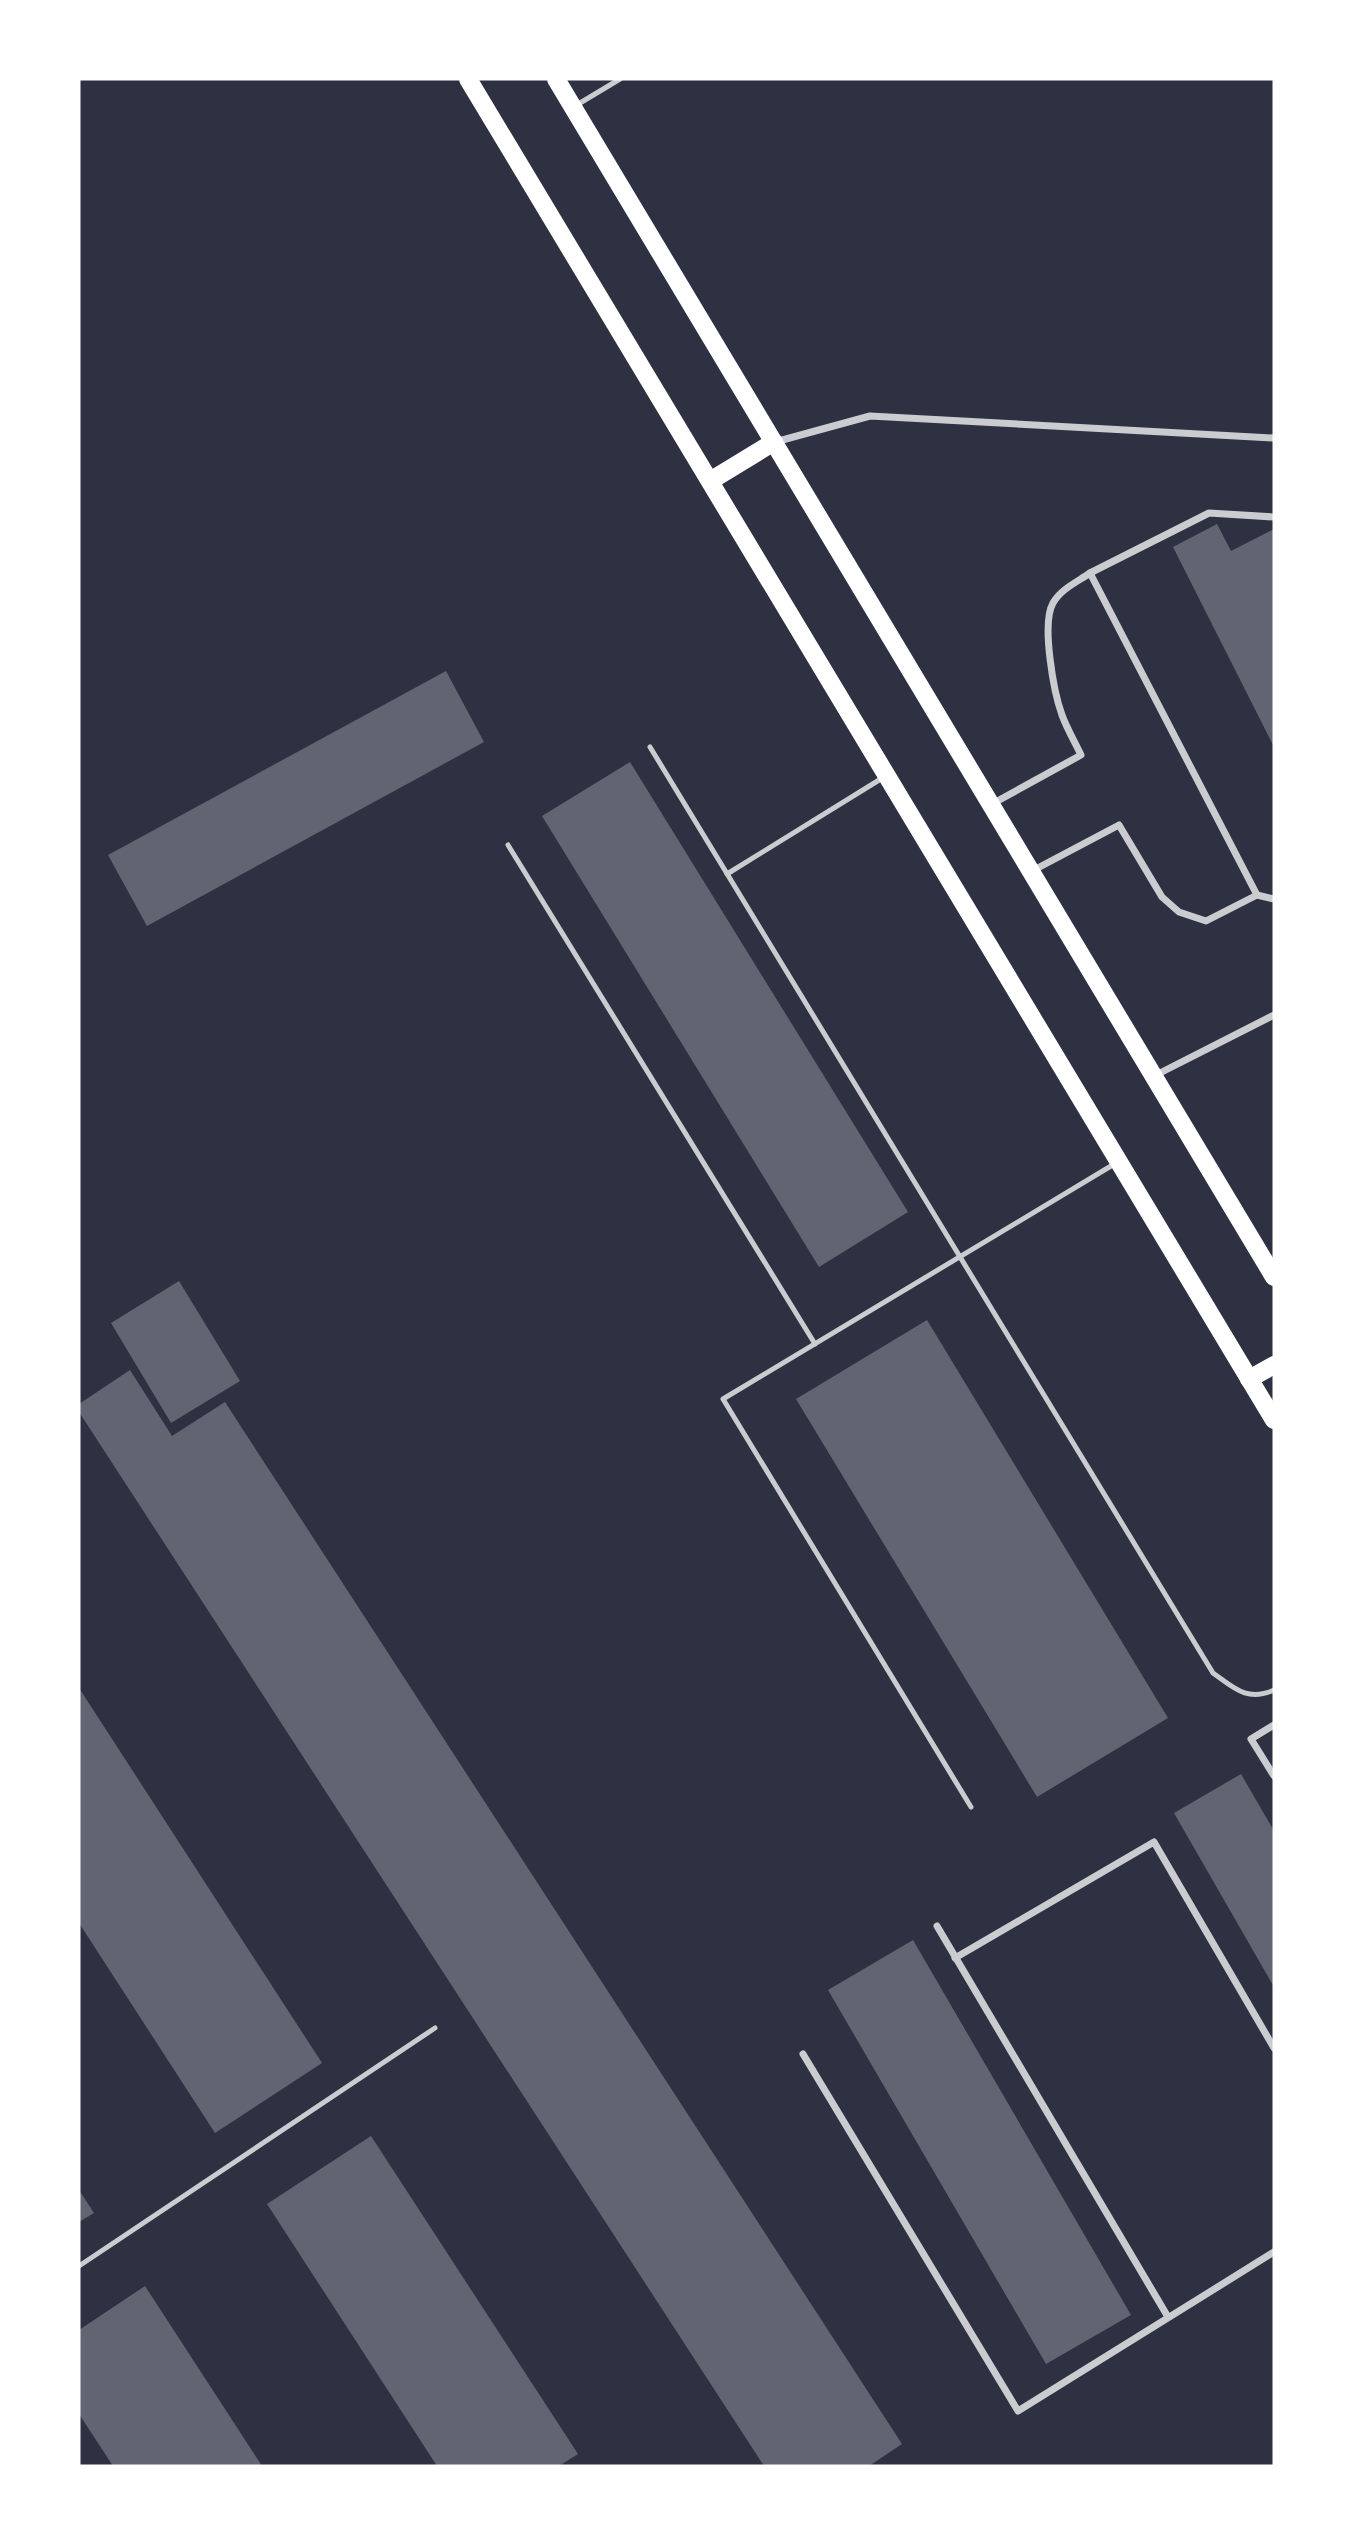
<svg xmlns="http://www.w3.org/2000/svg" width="1353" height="2545" font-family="'Times New Roman',serif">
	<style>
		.building { fill: #626471 }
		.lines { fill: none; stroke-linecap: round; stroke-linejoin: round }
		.service { stroke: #caccd0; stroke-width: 5 }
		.minor { stroke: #caccd0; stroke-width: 7 }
		.primary { stroke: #fff; stroke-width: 18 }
	</style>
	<rect width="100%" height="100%" fill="#2d3142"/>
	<g class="building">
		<path d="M1217,524L1231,551L1274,529V747L1173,547Z"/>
		<path d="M446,671L484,742L147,926L108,855Z"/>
		<path d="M630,762L908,1212L819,1267L542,816Z"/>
		<path d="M179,1281L240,1381L171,1423L111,1323Z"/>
		<path d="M927,1320L1168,1718L1037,1797L796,1399Z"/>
		<path d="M130,1370L172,1436L225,1402L902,2444L869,2466H764L79,1412V1404Z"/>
		<path d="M79,1688L322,2063L215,2133L79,1923Z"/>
		<path d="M1241,1774L1274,1831V1987L1174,1813Z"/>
		<path d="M913,1940L1131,2315L1046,2364L828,1990Z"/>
		<path d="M371,2136L578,2454L559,2466H437L267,2204Z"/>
		<path d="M79,2190L94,2213L79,2222Z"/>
		<path d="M145,2286L262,2466H113L79,2414V2330Z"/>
	</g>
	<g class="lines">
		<g class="service">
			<path d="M575,106L620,79"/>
			<path d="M650,747L1213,1673C1234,1688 1247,1702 1274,1690"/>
			<path d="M508,845L815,1344"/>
			<path d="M727,874L884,777"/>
			<path d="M971,1807L723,1399L1116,1163"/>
			<path d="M79,2266L435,2028"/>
		</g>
		<g class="minor">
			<path d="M775,442L870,416L1274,438"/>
			<path d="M1090,573L1209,513L1274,517"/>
			<path d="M992,804L1081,755C1075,742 1067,729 1062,715C1054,693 1041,624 1053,603C1061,589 1077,582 1090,573L1257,895L1206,921L1179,912L1162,897L1119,825L1032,871"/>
			<path d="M1257,895L1274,899"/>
			<path d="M1154,1076L1274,1015"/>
			<path d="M1274,1725L1251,1739L1274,1776"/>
			<path d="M937,1926L1168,2317"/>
			<path d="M955,1958L1154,1842L1274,2048"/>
			<path d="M803,2054L1018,2411L1274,2252"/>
		</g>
		<g class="primary">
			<path d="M468,79L1274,1420"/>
			<path d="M556,79L1274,1277"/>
			<path d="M710,481L774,442"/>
			<path d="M1249,1379L1274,1365"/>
		</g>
	</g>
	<rect width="1353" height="2545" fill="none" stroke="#ffffff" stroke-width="161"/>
</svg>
